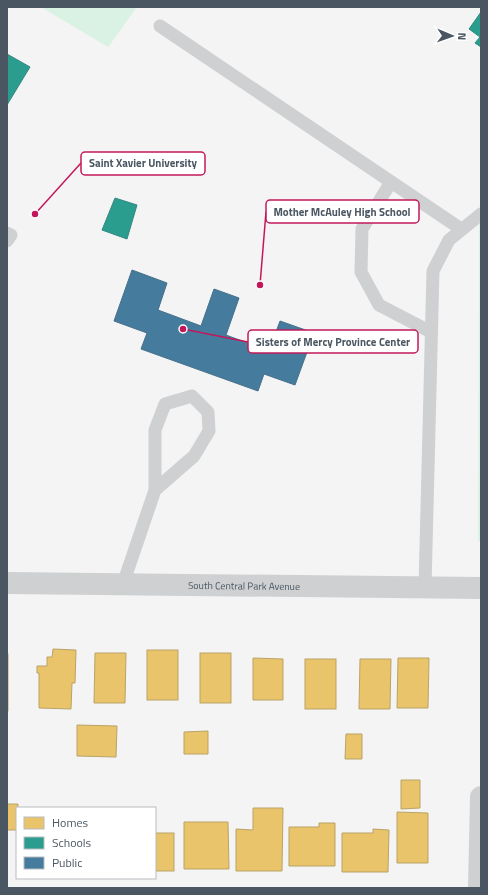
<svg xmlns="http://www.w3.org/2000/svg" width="488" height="895" font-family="'Titillium Web',sans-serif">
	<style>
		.green { fill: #d9f2e3 }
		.homes { fill: #e9c46a; stroke: #b9a367 }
		.schools { fill: #2a9d8f; stroke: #348881 }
		.public { fill: #457b9d; stroke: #46708b }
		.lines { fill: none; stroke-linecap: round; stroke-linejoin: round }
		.lane { stroke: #ced0d2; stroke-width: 13 }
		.street { stroke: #ced0d2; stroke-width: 22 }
		.labels { text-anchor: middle; stroke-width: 4; stroke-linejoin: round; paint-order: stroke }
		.street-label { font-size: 10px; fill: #4a5661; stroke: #fff }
		.leader { fill: none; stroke: #c2185b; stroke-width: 1.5 }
		.callout-dot { fill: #c2185b; stroke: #fff; stroke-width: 1.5 }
		.callout { fill: #fff; stroke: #c2185b; stroke-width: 1.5 }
		.callout-label { font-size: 11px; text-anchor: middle; font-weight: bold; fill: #4a5661 }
	</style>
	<rect width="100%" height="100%" fill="#f4f4f4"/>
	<g class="green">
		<path d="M41,7H137L108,47Z"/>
		<path d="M479,224H481V541H478Z"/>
	</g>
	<g class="homes">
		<path d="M53,649L76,650L75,683H72L71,709L39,708V673H37V666H47V657H52Z"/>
		<rect x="147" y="650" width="31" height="50"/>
		<path d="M95,653H126L125,703H94Z"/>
		<rect x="200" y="653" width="31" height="50"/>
		<rect x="7" y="654" width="1" height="57"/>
		<path d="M253,658L283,659V700H253Z"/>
		<path d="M398,658H429L428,708H397Z"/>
		<rect x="305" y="659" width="31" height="50"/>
		<path d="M360,659H391L390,709H359Z"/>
		<path d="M77,725L117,726L116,757L77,756Z"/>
		<path d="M208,731V754H184V732Z"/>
		<path d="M346,734H362V759H345Z"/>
		<path d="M401,780H420V808L401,809Z"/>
		<path d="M7,804H18L17,830H7Z"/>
		<path d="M253,808H283L282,871H236V829L253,830Z"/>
		<path d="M397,812L428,813V863H397Z"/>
		<path d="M184,822H228L229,869H184Z"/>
		<path d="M319,823H335V866H289V827H319Z"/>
		<path d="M373,829L389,830L388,872H342V833H373Z"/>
		<rect x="155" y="833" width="19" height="38"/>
	</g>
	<g class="schools">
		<path d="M481,12V47L475,43L480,37L469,29Z"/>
		<path d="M7,54L30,67L7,105Z"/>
		<path d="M115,198L137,205L127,239L102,230Z"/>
	</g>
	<path class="public" d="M132,270L167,283L158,310L201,326L214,289L239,298L226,335L269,351L280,321L314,333L295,385L264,374L258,391L141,349L147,333L114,321Z"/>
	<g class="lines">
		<g class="lane">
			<path d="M160,26L461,229"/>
			<path d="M391,182L362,229L361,272L379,305L431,332"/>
			<path d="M7,233L11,235L7,241"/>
			<path d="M123,584L155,490V430L165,404L192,396L208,412L209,431L194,456L155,490"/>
			<path d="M425,587L433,271L449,240L481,214"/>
		</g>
		<g class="street">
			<path id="s1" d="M7,583L481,588"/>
			<path d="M479,888L481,797"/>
		</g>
	</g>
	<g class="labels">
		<g class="street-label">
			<text dy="4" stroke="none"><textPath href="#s1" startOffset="237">South Central Park Avenue</textPath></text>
		</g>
	</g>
	<path class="leader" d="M35 214L81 163M260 285L266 212M183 329L248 342"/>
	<g class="callout-dot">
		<circle cx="35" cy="214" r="4"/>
		<circle cx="260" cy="285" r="4"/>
		<circle cx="183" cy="329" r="4"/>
	</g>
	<g class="callout">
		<rect x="81" y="152" width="124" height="23" rx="4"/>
		<rect x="266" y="200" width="153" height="23" rx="4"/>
		<rect x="248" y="330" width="170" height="23" rx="4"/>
	</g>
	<g class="callout-label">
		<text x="143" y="167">Saint Xavier University</text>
		<text x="342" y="216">Mother McAuley High School</text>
		<text x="333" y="346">Sisters of Mercy Province Center</text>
	</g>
	<rect width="488" height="895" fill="none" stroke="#4a5661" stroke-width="16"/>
	<rect x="16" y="807" width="140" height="72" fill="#ffffff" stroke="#b7bbc0"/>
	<rect x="24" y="817" width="20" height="12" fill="#e9c46a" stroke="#b7bbc0"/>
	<text x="52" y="827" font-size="12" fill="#4a5661">Homes</text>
	<rect x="24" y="837" width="20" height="12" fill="#2a9d8f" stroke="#b7bbc0"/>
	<text x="52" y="847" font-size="12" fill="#4a5661">Schools</text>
	<rect x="24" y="857" width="20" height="12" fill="#457b9d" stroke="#b7bbc0"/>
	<text x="52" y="867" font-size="12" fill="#4a5661">Public</text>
	<g transform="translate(452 36) rotate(92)" stroke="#ffffff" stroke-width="3" paint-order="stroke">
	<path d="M0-3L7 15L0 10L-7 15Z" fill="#4a5661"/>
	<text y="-6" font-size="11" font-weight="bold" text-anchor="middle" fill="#4a5661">N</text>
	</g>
</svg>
